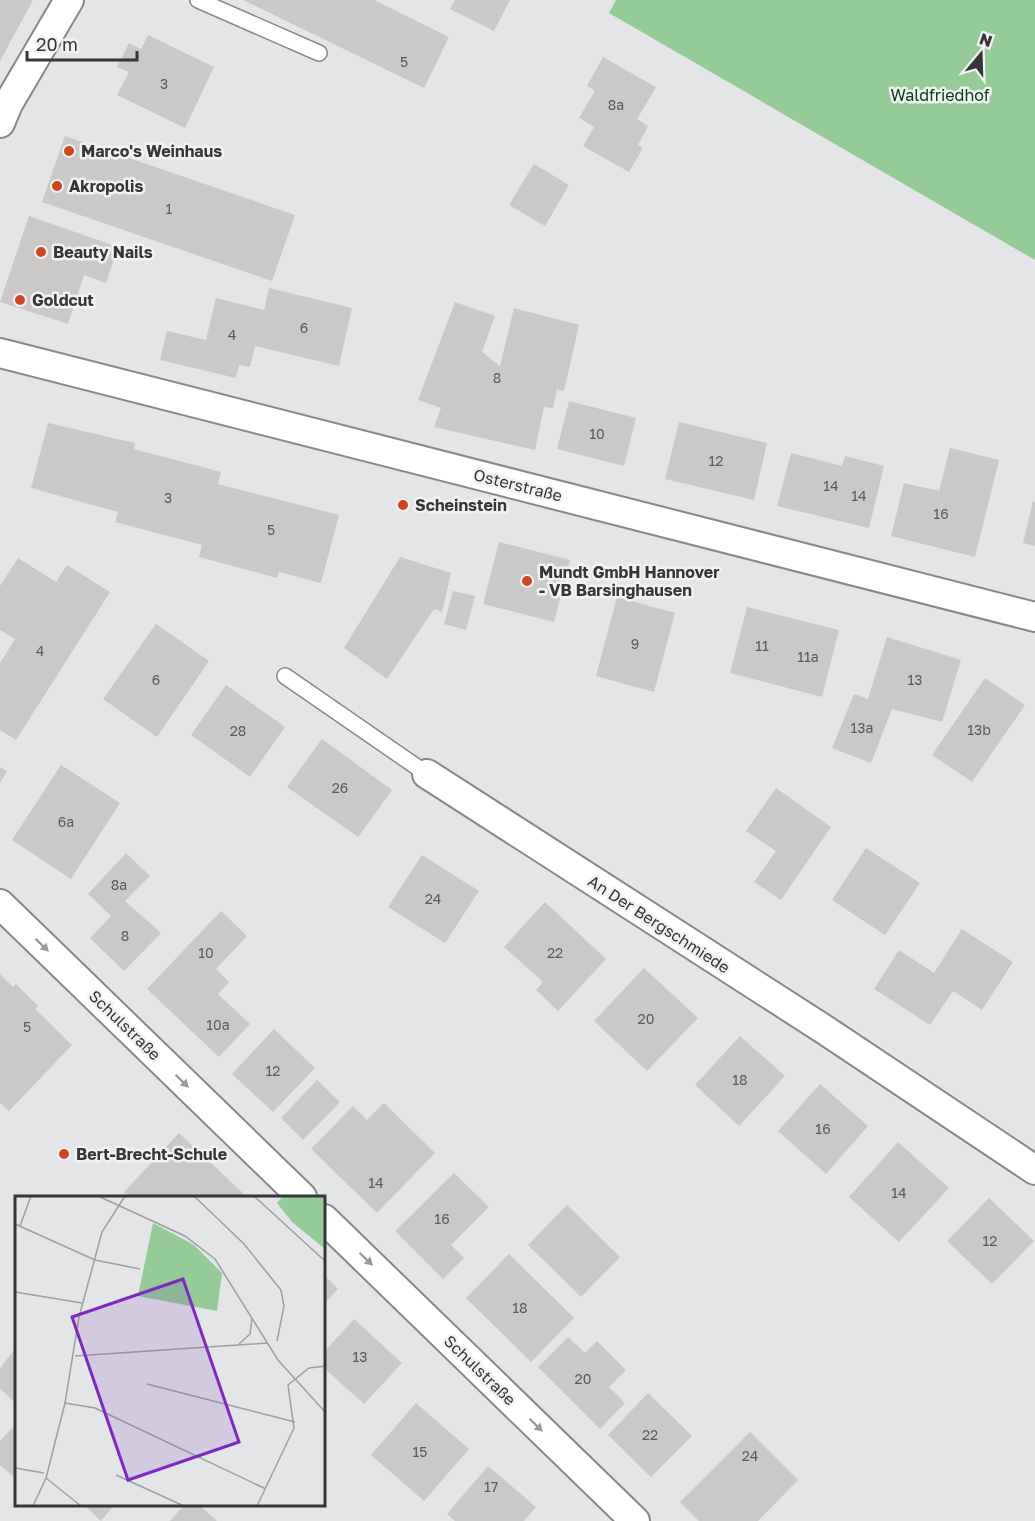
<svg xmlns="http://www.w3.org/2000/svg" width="1035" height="1521" font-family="'Golos Text',sans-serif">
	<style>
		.green { fill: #95cb97 }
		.building { fill: #cbc9c7 }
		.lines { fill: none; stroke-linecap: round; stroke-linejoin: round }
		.service-casing { stroke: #87888a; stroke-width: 18 }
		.minor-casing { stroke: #87888a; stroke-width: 32 }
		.service { stroke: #fff; stroke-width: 15 }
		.minor { stroke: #fff; stroke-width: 28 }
		.oneway { fill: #9a9a9b }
		.poi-dot { fill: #cf4522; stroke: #f0f2f4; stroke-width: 2 }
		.labels { text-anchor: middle; stroke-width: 5; stroke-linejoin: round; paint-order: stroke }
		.number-label { font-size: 14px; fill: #5a5b5b }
		.park-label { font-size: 16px; fill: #054011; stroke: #f0f2f4 }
		.poi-label { font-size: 16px; font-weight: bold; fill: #353637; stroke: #f0f2f4; text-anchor: start }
		.street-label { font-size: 16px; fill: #353637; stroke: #f0f2f4 }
		.inset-road { fill: none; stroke: #9d9fa1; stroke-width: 1.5 }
		.view { fill: #7b2cbf; fill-opacity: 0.15; stroke: #7b2cbf; stroke-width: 3 }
		.inset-edge { fill: none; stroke: #353637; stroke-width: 3 }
	</style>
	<rect width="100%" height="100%" fill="#e3e5e7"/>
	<path class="green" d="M616,0H1035V260L609,13Z"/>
	<g class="building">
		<path d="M0,0H33L0,61Z"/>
		<path d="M243,0H374L449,37L424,88Z"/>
		<path d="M455,0H510L494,31L450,9Z"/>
		<path d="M148,35L214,67L185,128L117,95L129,72L117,67L129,43L141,49Z"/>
		<path d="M603,57L656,87L637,119L648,126L638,145L643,148L629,172L583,146L594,127L579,118L595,91L587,86Z"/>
		<path d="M65,136L295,215L272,281L42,202Z"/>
		<path d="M534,164L569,185L545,226L509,205Z"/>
		<path d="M29,216L118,247L106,283L84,275L68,324L0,302Z"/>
		<path d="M269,288L352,308L339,366L255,346L250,367L239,365L236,378L160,360L167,331L206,340L216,298L264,310Z"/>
		<path d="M455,302L495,316L482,352L500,366L514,308L579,325L564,391L557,389L553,408L544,407L535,450L434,427L441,408L418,400Z"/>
		<path d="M569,401L636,418L624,466L557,449Z"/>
		<path d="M679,422L767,443L754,500L665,479Z"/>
		<path d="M48,423L135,443L134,449L221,472L218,484L339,515L321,583L279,572L277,578L199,557L202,545L115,522L118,512L31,488Z"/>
		<path d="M950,448L999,460L975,557L891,536L904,483L939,491Z"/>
		<path d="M791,453L842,466L845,456L884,466L869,528L777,506Z"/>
		<path d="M1033,501L1035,502V546L1023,543Z"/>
		<path d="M499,542L570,560L554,622L483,604Z"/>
		<path d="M400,557L451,573L442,612L434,609L387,679L344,648Z"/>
		<path d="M18,558L56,582L67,565L110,592L16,740L0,730V663L15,639L0,630V586Z"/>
		<path d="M453,591L475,596L466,630L444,624Z"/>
		<path d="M617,597L675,613L654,692L596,676Z"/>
		<path d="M747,607L839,630L822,697L730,673Z"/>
		<path d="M156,624L209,661L157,737L103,699Z"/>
		<path d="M887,637L961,660L942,722L892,709L871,763L832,748L854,694L868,699Z"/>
		<path d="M985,678L1025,705L972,782L932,755Z"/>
		<path d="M226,685L285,727L250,777L191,735Z"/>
		<path d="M322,739L392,790L358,837L287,787Z"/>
		<path d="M61,765L120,803L71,879L12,840Z"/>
		<path d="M0,767L7,771L0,783Z"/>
		<path d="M776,788L831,827L781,900L754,882L776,851L746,831Z"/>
		<path d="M866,848L920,883L885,935L832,900Z"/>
		<path d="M126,853L150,876L125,901L161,933L124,971L90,938L111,916L88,894Z"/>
		<path d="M422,855L479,891L445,943L388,907Z"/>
		<path d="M545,902L606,959L558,1011L536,990L543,982L504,947Z"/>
		<path d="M221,911L247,936L216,969L229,982L218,994L250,1024L219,1057L147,989Z"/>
		<path d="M962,929L1013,962L982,1010L953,991L930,1025L874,989L899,950L934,973Z"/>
		<path d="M644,968L698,1018L647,1071L594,1021Z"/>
		<path d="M0,974L13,987L16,984L38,1006L35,1009L72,1045L9,1111L0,1103Z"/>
		<path d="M274,1029L315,1068L273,1112L232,1074Z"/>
		<path d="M740,1036L785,1076L739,1126L695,1085Z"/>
		<path d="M317,1080L340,1102L303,1140L281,1118Z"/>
		<path d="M820,1084L868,1126L826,1174L778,1131Z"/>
		<path d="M384,1103L435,1153L377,1213L311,1149L353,1106L367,1120Z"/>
		<path d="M179,1133L247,1197H129L124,1192Z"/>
		<path d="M898,1142L949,1188L899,1242L849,1197Z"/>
		<path d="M454,1173L489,1207L451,1245L464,1258L443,1279L395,1231Z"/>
		<path d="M989,1198L1034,1241L992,1284L947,1241Z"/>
		<path d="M567,1205L620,1257L581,1297L528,1245Z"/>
		<path d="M509,1254L574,1318L531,1362L466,1298Z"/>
		<path d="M324,1275L338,1289L324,1304Z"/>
		<path d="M354,1319L402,1363L364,1404L324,1368V1352Z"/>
		<path d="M568,1337L585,1353L597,1341L626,1370L609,1387L625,1403L600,1429L538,1367Z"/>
		<path d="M16,1348V1403L0,1389V1368Z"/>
		<path d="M648,1393L692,1436L651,1477L608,1435Z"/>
		<path d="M416,1403L469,1449L424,1501L371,1455Z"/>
		<path d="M12,1428L16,1432V1479L0,1465V1441Z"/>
		<path d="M750,1432L798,1480L758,1521H699L680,1502Z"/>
		<path d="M488,1466L536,1507L524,1521H455L447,1514Z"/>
		<path d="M83,1504H115L101,1521Z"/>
		<path d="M185,1504H198L217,1521H170Z"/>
	</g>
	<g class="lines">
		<defs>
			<g id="service">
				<path d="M198,0L319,53"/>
				<path d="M285,676L427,774"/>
			</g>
			<g id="minor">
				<path d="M0,123L8,104L69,0"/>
				<path d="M0,353L1035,617"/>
				<path d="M427,774L825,1030L1035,1170"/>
				<path d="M0,904L302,1197"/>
				<path d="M324,1219L635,1521"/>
			</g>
		</defs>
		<use href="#service" class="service-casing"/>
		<use href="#minor" class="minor-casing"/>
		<use href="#service" class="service"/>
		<use href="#minor" class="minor"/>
	</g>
	<defs><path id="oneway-solid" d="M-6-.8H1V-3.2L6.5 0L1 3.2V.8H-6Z" transform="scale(1.5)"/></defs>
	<g class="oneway">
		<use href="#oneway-solid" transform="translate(42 945) rotate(44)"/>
		<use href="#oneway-solid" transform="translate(182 1081) rotate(44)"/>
		<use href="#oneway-solid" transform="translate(366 1259) rotate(44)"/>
		<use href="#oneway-solid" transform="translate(536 1425) rotate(44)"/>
	</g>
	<g class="poi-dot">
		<circle cx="69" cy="151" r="6"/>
		<circle cx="57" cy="186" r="6"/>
		<circle cx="41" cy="252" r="6"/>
		<circle cx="20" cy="300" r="6"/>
		<circle cx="403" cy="505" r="6"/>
		<circle cx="527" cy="581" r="6"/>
		<circle cx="64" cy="1154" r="6"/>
	</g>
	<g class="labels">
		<g class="number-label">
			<text x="404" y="67">5</text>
			<text x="164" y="89">3</text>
			<text x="616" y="110">8a</text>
			<text x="169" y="214">1</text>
			<text x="304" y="333">6</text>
			<text x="232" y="340">4</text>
			<text x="497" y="383">8</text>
			<text x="597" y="439">10</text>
			<text x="716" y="466">12</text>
			<text x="831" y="491">14</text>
			<text x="859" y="501">14</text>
			<text x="168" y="503">3</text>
			<text x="941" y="519">16</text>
			<text x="271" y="535">5</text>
			<text x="635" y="649">9</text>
			<text x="762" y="651">11</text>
			<text x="40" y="656">4</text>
			<text x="808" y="662">11a</text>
			<text x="156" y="685">6</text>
			<text x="915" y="685">13</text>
			<text x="862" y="733">13a</text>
			<text x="979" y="735">13b</text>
			<text x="238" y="736">28</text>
			<text x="340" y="793">26</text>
			<text x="66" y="827">6a</text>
			<text x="119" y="890">8a</text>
			<text x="433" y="904">24</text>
			<text x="125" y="941">8</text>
			<text x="206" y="958">10</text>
			<text x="555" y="958">22</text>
			<text x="646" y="1024">20</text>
			<text x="218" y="1030">10a</text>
			<text x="27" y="1032">5</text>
			<text x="273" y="1076">12</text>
			<text x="740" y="1085">18</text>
			<text x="823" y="1134">16</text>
			<text x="376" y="1188">14</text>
			<text x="899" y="1198">14</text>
			<text x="442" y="1224">16</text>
			<text x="990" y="1246">12</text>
			<text x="520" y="1313">18</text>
			<text x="360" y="1362">13</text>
			<text x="583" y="1384">20</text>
			<text x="650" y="1440">22</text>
			<text x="420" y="1457">15</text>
			<text x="750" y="1461">24</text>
			<text x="491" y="1492">17</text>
		</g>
		<g class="park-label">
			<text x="940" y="101">Waldfriedhof</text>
		</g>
		<g class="poi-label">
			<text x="81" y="157">Marco's Weinhaus</text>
			<text x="69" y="192">Akropolis</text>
			<text x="53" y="258">Beauty Nails</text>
			<text x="32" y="306">Goldcut</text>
			<text x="415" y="511">Scheinstein</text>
			<text x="539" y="578">Mundt GmbH Hannover<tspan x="539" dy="18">- VB Barsinghausen</tspan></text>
			<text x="76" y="1160">Bert-Brecht-Schule</text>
		</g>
		<g class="street-label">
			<text transform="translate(518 485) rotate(14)" y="6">Osterstraße</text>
			<text transform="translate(659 924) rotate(33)" y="6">An Der Bergschmiede</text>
			<text transform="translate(125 1025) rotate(44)" y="6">Schulstraße</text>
			<text transform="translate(480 1370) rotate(44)" y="6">Schulstraße</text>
		</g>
	</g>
	<g transform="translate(15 1196)">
		<rect width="310" height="310" fill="#e3e5e7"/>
		<path d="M268,0H310V53L277,26L262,7ZM138,27L179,49L207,77L202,115L123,100Z" fill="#95cb97"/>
		<path class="inset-road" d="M83,0L170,40L200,63L263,164L311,217M179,0L229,48L266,94L269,110L262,145M239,0L311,66M0,28L80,64L125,73M5,30L16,0M0,96L67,107M224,148L235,138L237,122M60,160L252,147M132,188L280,226M50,207L80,212L251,293M0,272L29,277M101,279L169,310M31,282L66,310M18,310L31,282L50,207L64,121L87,36L110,0M242,310L279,232L273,189L294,172L311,170"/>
		<path class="view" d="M168,83L224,246L113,284L57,121Z"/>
		<rect width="310" height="310" class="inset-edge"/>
	</g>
	<g transform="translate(981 54) rotate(19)" stroke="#f0f2f4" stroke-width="4.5" paint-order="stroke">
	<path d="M0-4.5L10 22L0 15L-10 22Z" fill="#353637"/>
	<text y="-9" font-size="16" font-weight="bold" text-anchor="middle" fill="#353637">N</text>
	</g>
	<path d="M27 51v9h110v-9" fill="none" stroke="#353637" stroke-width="3"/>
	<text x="36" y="51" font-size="18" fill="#353637" stroke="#f0f2f4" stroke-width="4.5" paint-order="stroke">20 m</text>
</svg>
